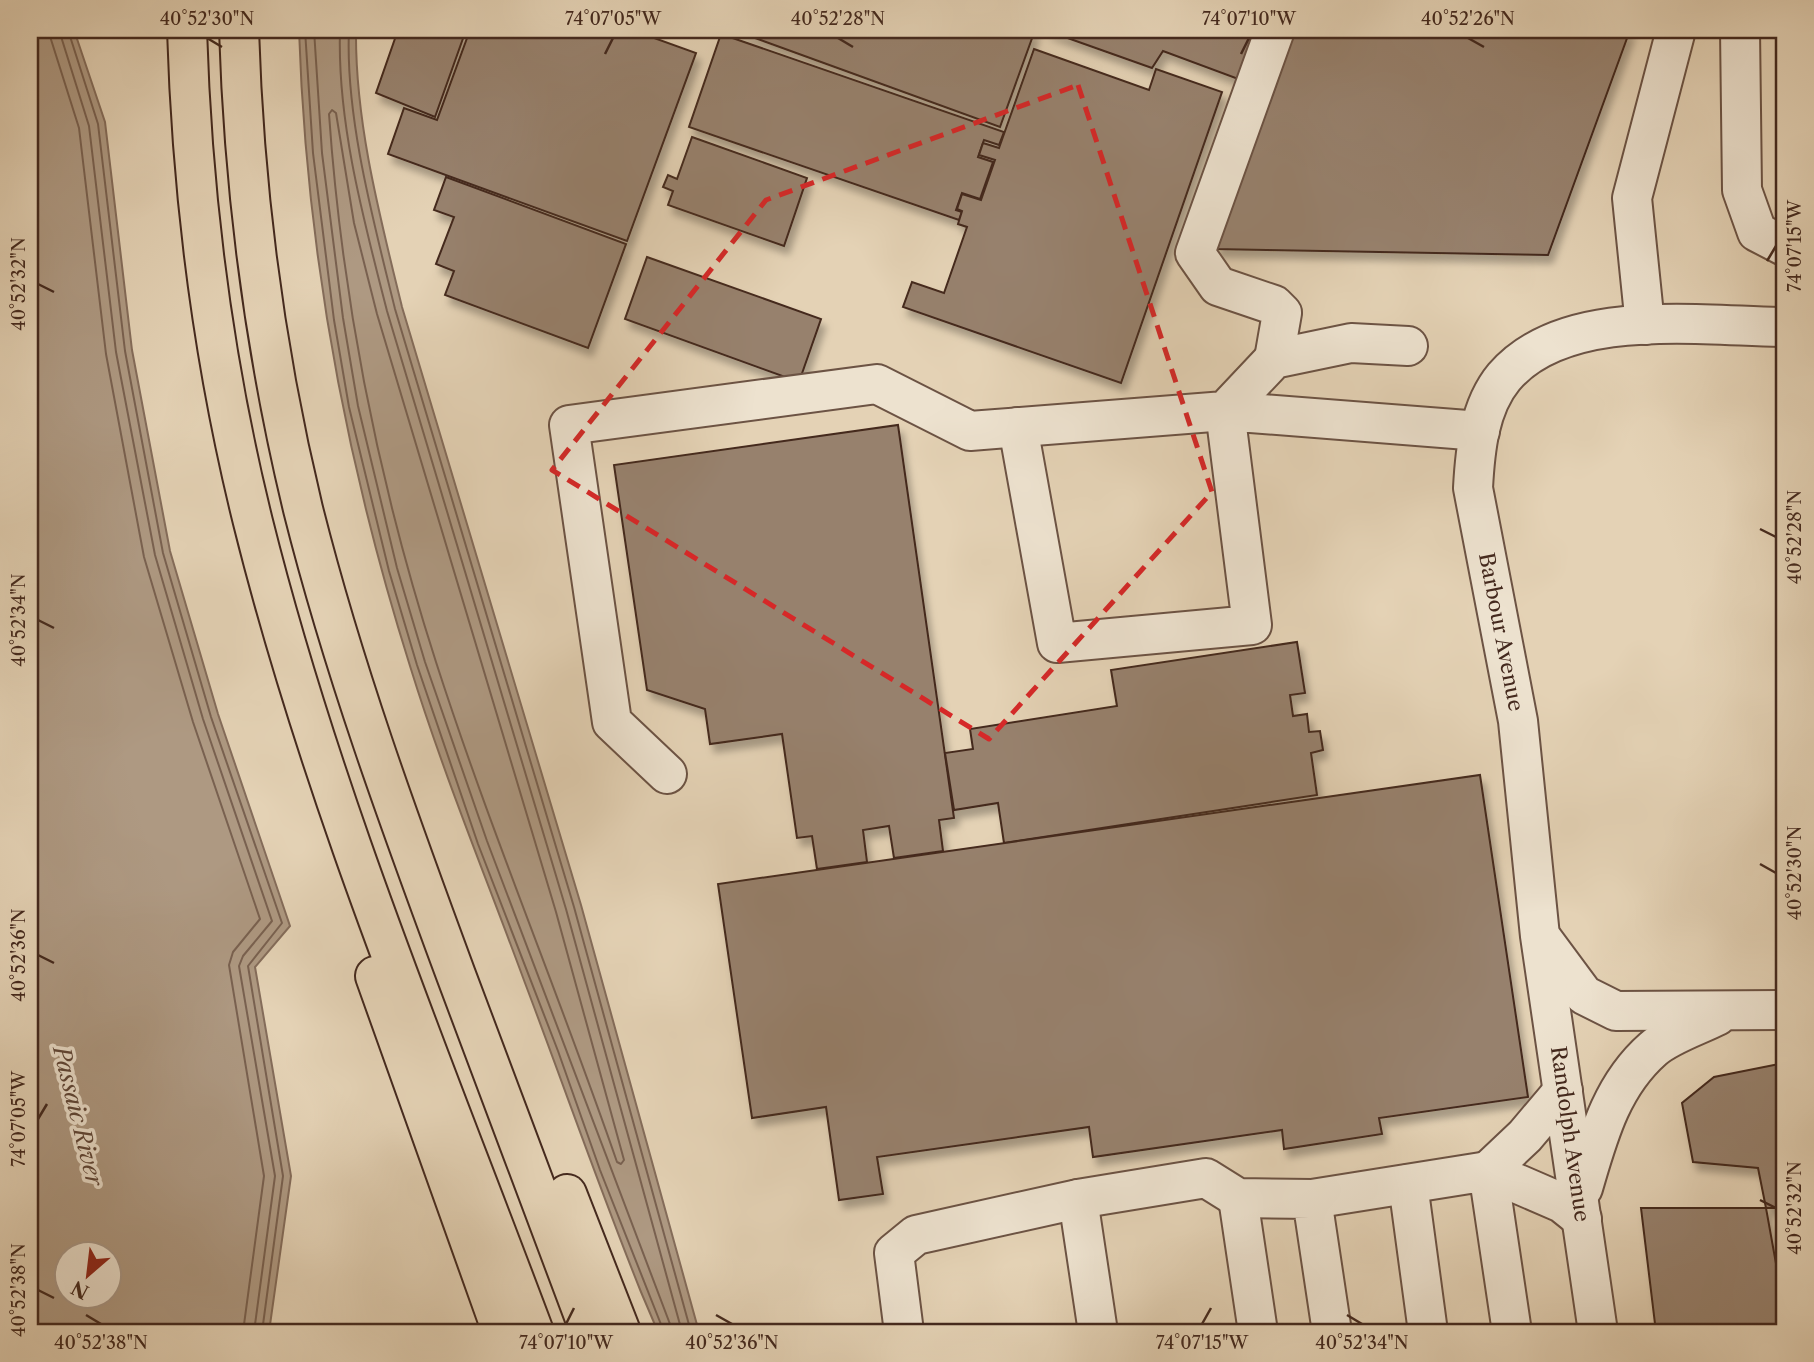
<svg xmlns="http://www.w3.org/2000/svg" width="1814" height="1362" font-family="'Libre Caslon Text',serif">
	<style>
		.water { fill: #ae9982; stroke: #846c5a; stroke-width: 2; fill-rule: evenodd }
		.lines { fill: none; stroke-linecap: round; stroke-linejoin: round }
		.shore { stroke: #796150; stroke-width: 2 }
		.building { fill: #97816d; stroke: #44291e; stroke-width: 2; filter: url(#shadow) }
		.minor-casing { stroke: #6c5344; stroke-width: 42 }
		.highway-casing { stroke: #44291e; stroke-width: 42 }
		.minor { stroke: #ede2cf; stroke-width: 38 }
		.highway { stroke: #e4d2b5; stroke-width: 38 }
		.marked { fill: none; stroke: #d62828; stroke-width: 5; stroke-dasharray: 14 9; stroke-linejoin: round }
		.ticks { fill: none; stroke: #44291e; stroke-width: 2.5 }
		.labels { text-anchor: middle; stroke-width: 7; stroke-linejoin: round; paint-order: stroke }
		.street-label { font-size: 21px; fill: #44291e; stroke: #ede2cf }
		.water-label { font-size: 23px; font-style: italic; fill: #5e4537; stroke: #ede2cf }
		.neatline { fill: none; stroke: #44291e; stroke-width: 2.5 }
		.ticks-label { font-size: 18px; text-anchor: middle; fill: #44291e }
	</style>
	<defs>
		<filter id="shadow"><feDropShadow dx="4.5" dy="8" stdDeviation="3.5" flood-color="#0004"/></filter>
	</defs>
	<rect width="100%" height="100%" fill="#e4d2b5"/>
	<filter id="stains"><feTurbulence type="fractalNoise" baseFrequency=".00286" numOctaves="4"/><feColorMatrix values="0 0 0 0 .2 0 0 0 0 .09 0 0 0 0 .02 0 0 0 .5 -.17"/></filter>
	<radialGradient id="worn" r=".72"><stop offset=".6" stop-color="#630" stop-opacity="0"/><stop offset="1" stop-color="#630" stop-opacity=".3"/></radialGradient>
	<g class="water">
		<path d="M30,30H74L105,122L132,350L170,551L218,714L290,926L255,967L291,1176L269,1332H30ZM66,1254H108V1296H66Z"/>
		<path d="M299,30H356C355,123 380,217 402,307L581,905L699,1332H658L641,1292C600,1190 564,1086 525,983C486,877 443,773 410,666C345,460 306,246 299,30Z"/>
	</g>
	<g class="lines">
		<g class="shore">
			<path d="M48,30L79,128L106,354L144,557L193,722L260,919L233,952L229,965L264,1176L243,1332"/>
			<path d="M59,30L89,126L116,352L155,555L203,719L272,921L243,956L239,966L275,1176L254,1332"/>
			<path d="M68,30L98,124L125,351L163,553L211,717L282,923L248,966L283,1176L262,1332"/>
			<path d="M305,30L313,153L334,320L349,407L389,571L417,665L478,844L558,1051L600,1170L664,1332"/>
			<path d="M314,30L322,153L343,318L358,406L397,568L425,662L487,841L673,1332"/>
			<path d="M340,30C337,123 364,221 387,311L566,909L682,1332"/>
			<path d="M349,30C345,117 374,223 395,309L574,907L691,1332"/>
			<path d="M332,110L336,113L354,223L377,314L556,912L624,1160L621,1164L617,1162C559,994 490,830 436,662C379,485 342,299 329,114Z"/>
		</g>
	</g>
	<g class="building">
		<path d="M398,30H466L435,117L376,93Z"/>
		<path d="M470,30H632L696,53L627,241L388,154L404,108L437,120Z"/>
		<path d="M733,30H1035L1000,127Z"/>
		<path d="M1045,30H1268L1249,83L1163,51L1152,68Z"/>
		<path d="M1285,30H1630L1548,255L1214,249L1250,122L1261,126L1276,85L1267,82Z"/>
		<path d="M721,34L1004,132L999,145L984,140L978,157L993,162L980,199L962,193L956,210L962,212L959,220L689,127Z"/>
		<path d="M1034,49L1149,90L1156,69L1222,92L1121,383L903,307L912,282L944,293L967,227L958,224L962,211L957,209L962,194L981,200L995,160L979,155L983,143L999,148Z"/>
		<path d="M692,137L807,178L784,246L668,205L673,191L663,187L668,175L677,179Z"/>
		<path d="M446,177L626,244L588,348L445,295L454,271L436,264L454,217L434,210Z"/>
		<path d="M647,257L821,319L799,382L625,319Z"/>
		<path d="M898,425L954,818L939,820L943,851L894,858L889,826L863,830L867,862L817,869L812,836L797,838L782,734L710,744L705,709L647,690L614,465Z"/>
		<path d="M1297,642L1305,693L1290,695L1293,716L1307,714L1309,732L1320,731L1323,750L1311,753L1317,795L1004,843L998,803L954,810L945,753L973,749L970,729L1117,706L1111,670Z"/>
		<path d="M1480,775L1528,1097L1379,1118L1382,1134L1284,1149L1282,1130L1093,1157L1089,1127L877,1157L883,1194L839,1200L826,1107L752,1118L718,884Z"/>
		<path d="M1779,1064H1784V1208H1766L1758,1168L1693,1162L1682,1103L1714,1077Z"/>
		<path d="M1641,1208H1766L1784,1308V1332H1656Z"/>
	</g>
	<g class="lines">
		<defs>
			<g id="minor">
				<path d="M1740,30L1742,190L1757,232L1784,246"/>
				<path d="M1645,325L1632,198L1676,30"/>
				<path d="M1274,359L1282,313L1274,305L1218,286L1195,253L1275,30"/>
				<path d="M1018,427L1057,643L1252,625L1225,411L1480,431"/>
				<path d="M667,774L612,722L569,425L877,384L970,431L1225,411L1274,359L1351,343L1408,346"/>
				<path d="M1544,941L1584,995L1616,1011L1784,1010"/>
				<path d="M1563,1091L1525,1136L1488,1171L1562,1203L1582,1219"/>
				<path d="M1408,1184L1428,1332"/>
				<path d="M1583,1188C1598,1137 1611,1086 1653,1049C1669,1035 1697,1026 1717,1016"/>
				<path d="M1238,1198L1258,1332"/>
				<path d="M1078,1199L1098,1332"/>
				<path d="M1312,1199L1488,1171L1512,1332"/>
				<path d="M904,1332L894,1253L916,1235L1078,1199L1206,1178L1238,1198L1312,1199L1332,1332"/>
				<path d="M1598,1332L1540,936L1518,721L1473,488C1475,451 1479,407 1504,377C1565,306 1701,326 1784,327"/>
			</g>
			<g id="highway">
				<path d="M187,30C192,195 213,361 253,522C322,799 434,1065 534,1332"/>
				<path d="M239,30C244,191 265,352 303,509C343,668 399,821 456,975C501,1094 545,1213 590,1332"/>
				<path d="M375,976L502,1332"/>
				<path d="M567,1194L621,1332"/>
			</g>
		</defs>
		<use href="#minor" class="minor-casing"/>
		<use href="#highway" class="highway-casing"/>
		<use href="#minor" class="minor"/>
		<use href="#highway" class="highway"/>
	</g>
	<path class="marked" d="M1078,85L1212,492L989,739L552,470L766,200Z"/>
	<path class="ticks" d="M207,38L222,47M838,38L853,47M1468,38L1484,47M605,54L613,38M1241,54L1249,38M1767,261L1776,246M38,284L54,292M1760,529L1776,537M38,620L54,628M1760,864L1776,873M38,955L54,963M38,1119L47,1104M1760,1200L1776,1208M38,1290L54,1298M86,1315L101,1324M716,1315L732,1324M1347,1315L1362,1324M566,1324L574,1308M1202,1324L1211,1308"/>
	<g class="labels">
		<g class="street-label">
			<text transform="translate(1501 632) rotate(79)" y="7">Barbour Avenue</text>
			<text transform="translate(1570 1134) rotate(82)" y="7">Randolph Avenue</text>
		</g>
		<g class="water-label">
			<text transform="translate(78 1116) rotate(76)" y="8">Passaic River</text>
		</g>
	</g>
	<rect width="1814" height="1362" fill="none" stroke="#e4d2b5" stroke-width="77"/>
	<g transform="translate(88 1275) rotate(208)"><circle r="33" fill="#ede2cf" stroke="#a99888" stroke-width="2"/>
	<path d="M0-5L12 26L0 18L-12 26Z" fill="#8f2418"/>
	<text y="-10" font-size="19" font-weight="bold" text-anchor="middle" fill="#44291e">N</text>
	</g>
	<rect x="38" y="38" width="1738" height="1286" class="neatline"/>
	<g class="ticks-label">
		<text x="207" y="25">40°52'30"N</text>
		<text x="613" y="25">74°07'05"W</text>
		<text x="838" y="25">40°52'28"N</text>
		<text x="1249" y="25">74°07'10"W</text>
		<text x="1468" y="25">40°52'26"N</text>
		<text transform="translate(1795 246) rotate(-90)" y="6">74°07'15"W</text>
		<text transform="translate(19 284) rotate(-90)" y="6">40°52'32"N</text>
		<text transform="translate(1795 537) rotate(-90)" y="6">40°52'28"N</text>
		<text transform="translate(19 620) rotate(-90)" y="6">40°52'34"N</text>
		<text transform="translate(1795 873) rotate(-90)" y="6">40°52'30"N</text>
		<text transform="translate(19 955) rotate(-90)" y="6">40°52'36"N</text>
		<text transform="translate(19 1119) rotate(-90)" y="6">74°07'05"W</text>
		<text transform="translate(1795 1208) rotate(-90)" y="6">40°52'32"N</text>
		<text transform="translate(19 1290) rotate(-90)" y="6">40°52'38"N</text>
		<text x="101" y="1349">40°52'38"N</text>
		<text x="566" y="1349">74°07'10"W</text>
		<text x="732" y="1349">40°52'36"N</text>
		<text x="1202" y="1349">74°07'15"W</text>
		<text x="1362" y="1349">40°52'34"N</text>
	</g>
	<rect width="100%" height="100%" filter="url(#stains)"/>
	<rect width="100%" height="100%" fill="url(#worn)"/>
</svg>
